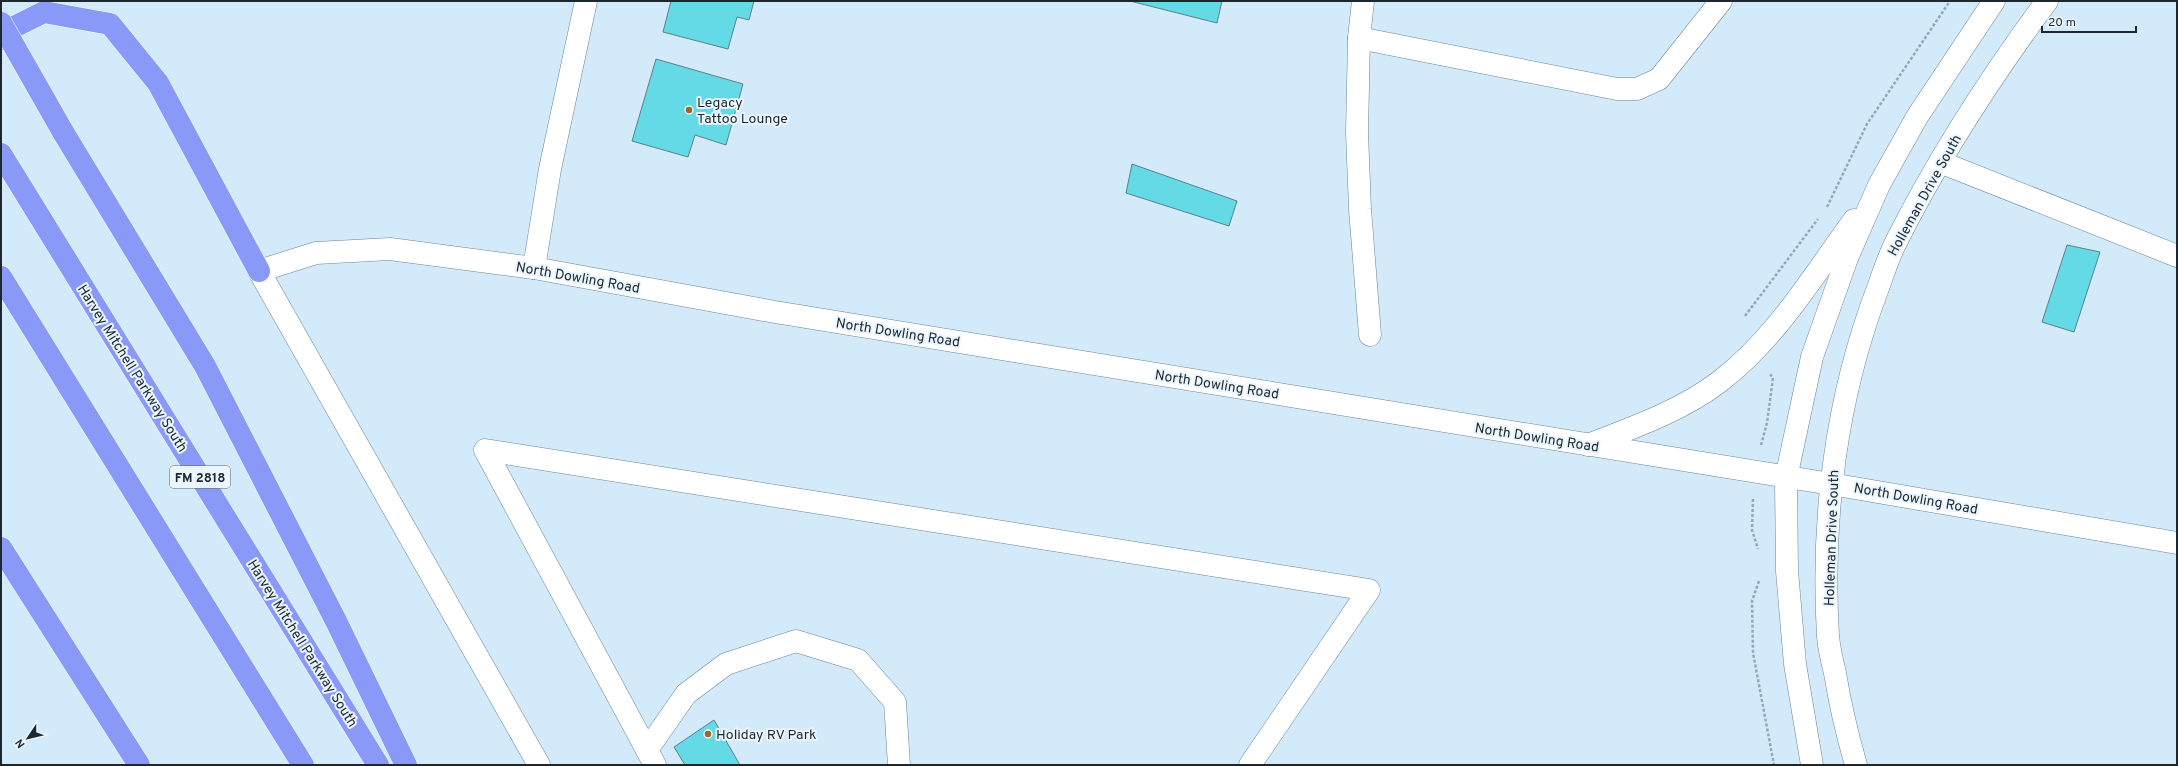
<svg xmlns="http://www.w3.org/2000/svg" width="2178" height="766" font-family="Overpass,sans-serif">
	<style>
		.building { fill: #64dae7; stroke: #5d8185 }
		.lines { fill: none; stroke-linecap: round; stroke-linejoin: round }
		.minor-casing { stroke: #6b8597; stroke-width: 23 }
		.highway-casing { stroke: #fff; stroke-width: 23 }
		.path { stroke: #95a8b5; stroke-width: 2.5; stroke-dasharray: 3 2; stroke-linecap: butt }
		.minor { stroke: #fff; stroke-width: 22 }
		.highway { stroke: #8899f7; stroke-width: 22 }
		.highway-bridge-casing { stroke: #fff; stroke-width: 23; stroke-linecap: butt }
		.highway-bridge { stroke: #8899f7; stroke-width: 22 }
		.poi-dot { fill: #9f6724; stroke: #eaf5fe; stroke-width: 1.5 }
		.labels { text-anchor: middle; stroke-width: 4; stroke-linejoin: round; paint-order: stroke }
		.shield { fill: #eaf5fe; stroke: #5a656c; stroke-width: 1 }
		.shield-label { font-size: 13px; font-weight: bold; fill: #1c272e }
		.poi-label { font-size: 14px; fill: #1c272e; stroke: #eaf5fe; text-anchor: start }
		.street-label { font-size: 14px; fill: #1c272e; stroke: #eaf5fe }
	</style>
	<rect width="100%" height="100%" fill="#d3eafb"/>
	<g class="building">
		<path d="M671,1H754L749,20L737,17L728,49L663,32Z"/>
		<path d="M1130,1H1222L1217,23Z"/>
		<path d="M656,59L743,84L726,145L695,135L688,157L632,141Z"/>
		<path d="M1132,164L1237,201L1229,226L1126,193Z"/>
		<path d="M2067,245L2100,252L2074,332L2042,322Z"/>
		<path d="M714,720L740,765H685L674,747Z"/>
	</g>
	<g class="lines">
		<defs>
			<g id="minor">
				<path d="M1363,1L1359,38L1617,89H1637L1659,79L1721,1"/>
				<path d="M1359,38L1357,133L1360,209L1370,335"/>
				<path d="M1940,162L2177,256"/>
				<path d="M534,268L550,169L586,1"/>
				<path d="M1588,445C1632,428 1681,411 1719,382C1775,340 1813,276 1854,220"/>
				<path d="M647,750L686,694L726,664L796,641L858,660L895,702L899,765"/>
				<path d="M539,765L259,271L316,253L390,249L534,268L775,312L1831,484L2177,543"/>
				<path d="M655,765L485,450L1369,590L1250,765"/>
				<path d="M1812,765L1795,664L1787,571L1786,478L1812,357L1847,258L1879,185L1917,117L1994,1"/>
				<path d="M1856,765C1847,734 1840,704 1835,673C1832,661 1829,648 1828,636C1821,518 1836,398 1878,288C1883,274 1888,259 1894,246C1937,160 1990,78 2047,1"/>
			</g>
			<g id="highway">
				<path d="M1,39L8,30L44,12L110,24L158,83L259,271"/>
				<path d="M63,132L205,366L336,621L406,765"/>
				<path d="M1,154L378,765"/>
				<path d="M1,277L303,765"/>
				<path d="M1,548L139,765"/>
			</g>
		</defs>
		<use href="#minor" class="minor-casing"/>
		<use href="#highway" class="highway-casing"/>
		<g class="path">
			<path d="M1827,207L1867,124L1950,1"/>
			<path d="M1745,316L1818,219"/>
			<path d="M1761,445L1767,423L1773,378L1770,374"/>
			<path d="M1753,499L1752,530L1758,549"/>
			<path d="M1759,581L1752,601L1753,653L1774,765"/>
		</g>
		<use href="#minor" class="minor"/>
		<use href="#highway" class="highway"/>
		<defs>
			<path id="highway-bridge" d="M1,23L63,132"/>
		</defs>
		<use href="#highway-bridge" class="highway-bridge-casing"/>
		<use href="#highway-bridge" class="highway-bridge"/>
	</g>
	<g class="poi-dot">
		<circle cx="689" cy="110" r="4"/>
		<circle cx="708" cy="734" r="4"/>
	</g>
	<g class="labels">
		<rect class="shield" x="170" y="466" width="60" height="22" rx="3"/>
		<g class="shield-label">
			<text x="200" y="482">FM 2818</text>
		</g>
		<g class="poi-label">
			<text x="697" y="107">Legacy<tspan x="697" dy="16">Tattoo Lounge</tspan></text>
			<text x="716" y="739">Holiday RV Park</text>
		</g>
		<g class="street-label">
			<text transform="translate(1924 195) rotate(-61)" y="5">Holleman Drive South</text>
			<text transform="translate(578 277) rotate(10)" y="5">North Dowling Road</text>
			<text transform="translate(898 332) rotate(9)" y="5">North Dowling Road</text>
			<text transform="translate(133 368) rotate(58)" y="5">Harvey Mitchell Parkway South</text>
			<text transform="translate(1217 384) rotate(9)" y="5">North Dowling Road</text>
			<text transform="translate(1537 437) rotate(9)" y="5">North Dowling Road</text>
			<text transform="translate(1916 498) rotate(10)" y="5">North Dowling Road</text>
			<text transform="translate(1831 538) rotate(-88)" y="5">Holleman Drive South</text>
			<text transform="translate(303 643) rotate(58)" y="5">Harvey Mitchell Parkway South</text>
		</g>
	</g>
	<rect width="2178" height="766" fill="none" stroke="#1c272e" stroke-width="4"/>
	<g transform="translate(28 738) rotate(235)" stroke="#eaf5fe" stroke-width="3" paint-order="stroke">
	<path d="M0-3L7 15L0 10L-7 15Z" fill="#1c272e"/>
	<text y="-6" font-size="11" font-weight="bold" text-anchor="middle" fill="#1c272e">N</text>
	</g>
	<path d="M2042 26v6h94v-6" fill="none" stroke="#1c272e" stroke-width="2"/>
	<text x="2048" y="26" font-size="12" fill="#1c272e" stroke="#eaf5fe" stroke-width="3" paint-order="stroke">20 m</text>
</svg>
